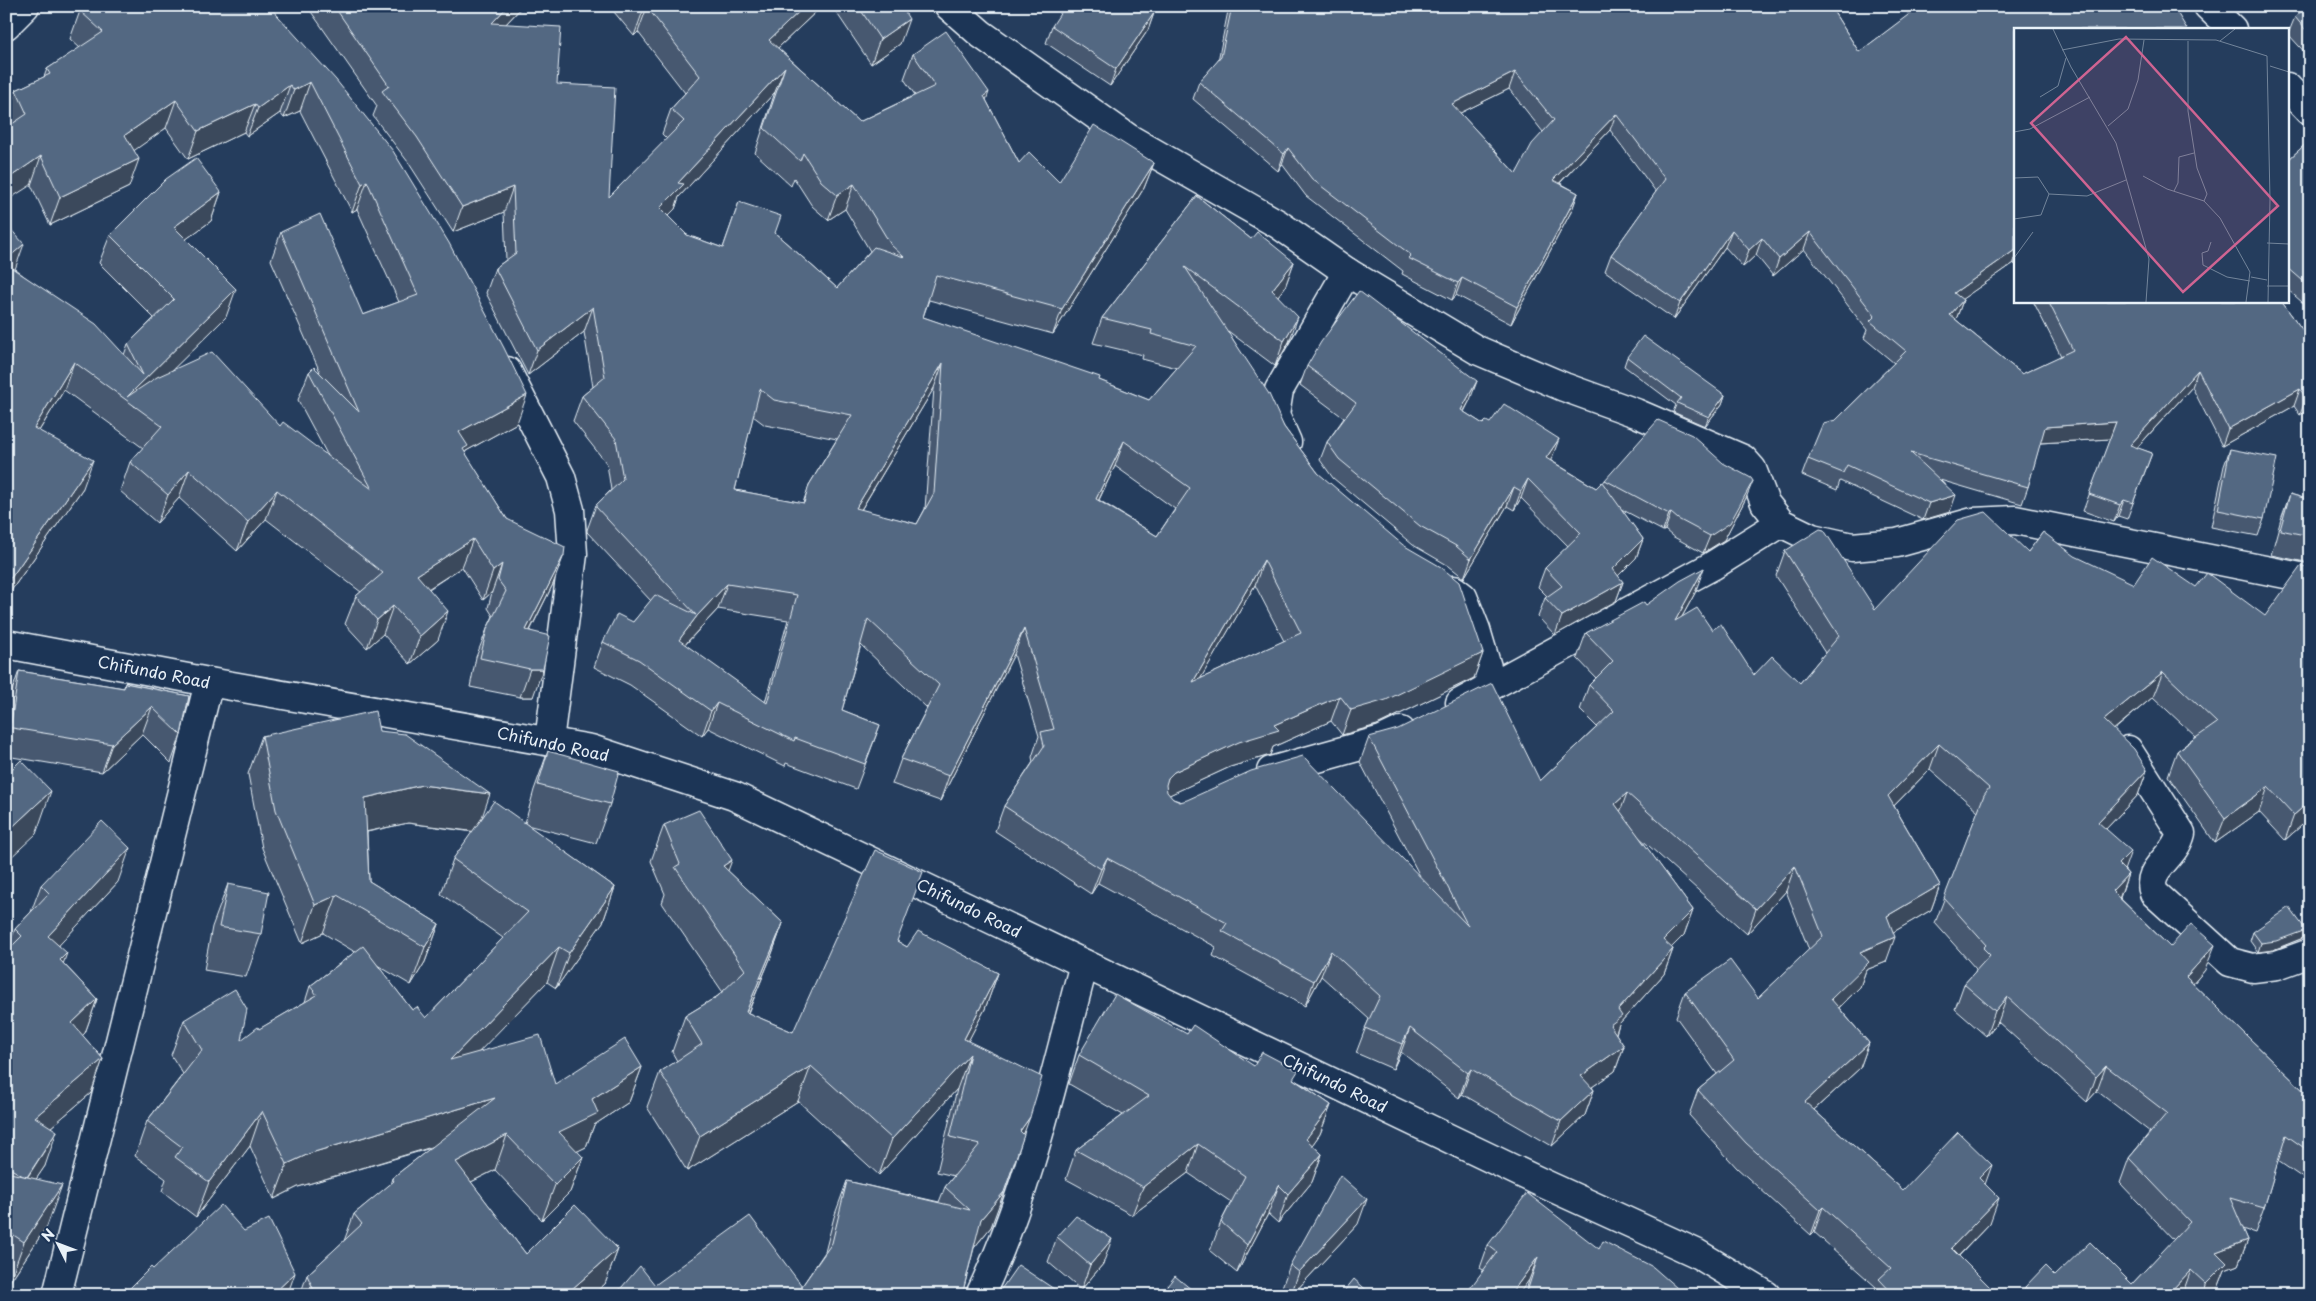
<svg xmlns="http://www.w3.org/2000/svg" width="2316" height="1301" font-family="'Playpen Sans',sans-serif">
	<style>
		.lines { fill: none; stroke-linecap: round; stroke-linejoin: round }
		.minor-casing { stroke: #e8f1f8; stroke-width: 31 }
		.minor { stroke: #1d3557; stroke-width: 28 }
		.wall { fill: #475970; stroke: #e8f1f8; fill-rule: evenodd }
		.shaded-wall { fill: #3a485b; stroke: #e8f1f8 }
		.building { fill: #536782; stroke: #e8f1f8; fill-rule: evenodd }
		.labels { text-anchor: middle; stroke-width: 4; stroke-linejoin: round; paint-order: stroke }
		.street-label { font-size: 16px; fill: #e8f1f8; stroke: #1d3557 }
		.inset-road { fill: none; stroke: #73859b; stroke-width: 1 }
		.view { fill: #cf6492; fill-opacity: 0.15; stroke: #cf6492; stroke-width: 2.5 }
		.inset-edge { fill: none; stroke: #e8f1f8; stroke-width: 2.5 }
	</style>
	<rect width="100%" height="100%" fill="#253d5d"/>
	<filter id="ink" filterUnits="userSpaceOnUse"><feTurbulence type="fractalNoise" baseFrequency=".02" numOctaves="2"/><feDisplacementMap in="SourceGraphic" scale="10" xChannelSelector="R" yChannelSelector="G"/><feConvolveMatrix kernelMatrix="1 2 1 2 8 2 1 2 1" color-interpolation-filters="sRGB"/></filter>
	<g filter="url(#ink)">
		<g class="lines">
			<defs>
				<g id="minor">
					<path d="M949,6L981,34L1128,138L1278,224L1347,272L1477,350L1564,387L1636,413L1743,459L1752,469L1765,503L1781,523L1812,538L1852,547L1897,543L1973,522L2015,520L2310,579"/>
					<path d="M2208,6L2232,29"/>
					<path d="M6,25L25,6"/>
					<path d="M2287,87L2310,111"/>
					<path d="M507,371L561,477L570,510L573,554L549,741"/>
					<path d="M1287,442L1275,415L1279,390L1347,272"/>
					<path d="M1454,590L1463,597L1476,630L1492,684"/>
					<path d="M6,644L209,682L591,749L734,796L1538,1181L1696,1253L1766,1295"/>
					<path d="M1460,703L1712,566L1781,523"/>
					<path d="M2128,750L2181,833C2175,859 2144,868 2154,893L2230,962L2253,968L2277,965L2310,953"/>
					<path d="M1271,771L1382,740L1401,731"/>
					<path d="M57,1295L209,682"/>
					<path d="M980,1295C1030,1190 1054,1075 1084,964"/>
				</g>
			</defs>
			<use href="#minor" class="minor-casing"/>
			<use href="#minor" class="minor"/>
		</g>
		<g class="wall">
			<path d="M269,6L517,423L466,451L465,453L507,519L553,584L530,631L533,697H520L470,687L476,657L487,629L493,616L488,608L492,592L483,600L462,567L429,589L438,640L410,664L383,634L367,648L345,624L356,596L361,592L266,519L237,551L179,498L157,523L120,491L130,462L143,448L64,390L39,431L83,488L6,598V224L15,269L124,355L128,344L154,318L99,263L110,235L221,192L211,221L186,239L226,317L172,370L280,426L328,456L298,400L309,372H320L271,260L281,232L363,315L399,302L357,209L352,212L300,111L284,118L280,113L247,136L244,132L188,159L166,128L134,150L129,187L50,225L31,185L6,120V117L16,90L44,77L47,69L80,48L70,39L80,11Z"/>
			<path d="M307,6H521V8L506,24L557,84L609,197L667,139L662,134L671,109L685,93L638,32L634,36L609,6H832L826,11L822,6L778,48L859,122L915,95L904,79L913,54L986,100L1019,163L1059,182L1154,163L1144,188L1053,334L929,300L923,317L1099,380L1149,400L1177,368L1142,359L1143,355L1093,343L1102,318L1197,196L1251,239L1294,262L1285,287L1278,296L1289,342L1275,366L1228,331L1284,427L1318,473L1483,653L1474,678L1377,725L1342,735L1331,721L1273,747L1270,755L1230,767L1169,795L1173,799L1420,876L1360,762L1369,737L1540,781L1597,727L1580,710L1589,685L1596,678L1577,658L1586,633L1646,605L1695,593L1682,617L1712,630L1754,675L1800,683L1825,653L1776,576L1785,551L1875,609L2028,552L2043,532L2310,818L2285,840L2259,812L2215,843L2168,776L2177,751L2196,737L2153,697L2114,730L2147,770L2138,795L2106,829L2124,869L2128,874L2120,898L2170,947L2205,970L2193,984L2310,1097V1183L2278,1161L2264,1208L2255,1233L2243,1229L2248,1240L2238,1265L2225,1270L2218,1288L2212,1295H2022L2025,1287L2055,1276L2132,1284L2174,1240L2120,1183L2129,1158L2150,1132L2097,1091L2087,1102L1998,1022L1986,1036L1955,1009L1964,984L1975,972L1976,969L1935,923L1978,811L1930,769L1894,806L1940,885L1931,910L1893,932L1886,962L1866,970L1860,987L1839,1008L1869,1043L1860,1068L1814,1110L1903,1190L1985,1184L1990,1223L1959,1256L1992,1289L1990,1295H1873L1876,1287L1814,1232L1811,1235L1737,1168L1689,1115L1698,1090L1717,1074L1676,1017L1685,992L1758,998L1809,950L1786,891L1747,934L1639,837L1693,910L1684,935L1671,947L1673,949L1664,974L1619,1024L1616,1034L1624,1046L1615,1071L1592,1087L1594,1090L1585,1115L1552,1146L1462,1094L1459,1098L1401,1052L1393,1069L1356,1053L1369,1019L1321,976L1305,1006L1213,956L1216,947L1098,883L1091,894L995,831L1004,806L1033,762L1032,757L1039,736L1014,654L940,801L892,784L901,759L927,708L861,645L842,710L880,725L856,789L786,763L785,766L708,728L702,736L630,685L594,667L603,642L633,622L651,601L587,532V530L596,505L611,490L607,464L573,421L582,396L593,387L584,332L528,375L486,293L495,268L506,260L504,212L453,232L408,162L373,116L377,106ZM775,92L755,153L791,186L794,178L812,206L828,220L845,209L870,251L837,288L775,233L739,202L723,248L687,235L668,216L675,209L679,197ZM934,388L925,509L917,524L861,510ZM753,416L765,425L837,439L809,485L803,503L735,490ZM1115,466L1175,509L1157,536L1099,500ZM1255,585L1284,641L1200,679ZM718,609L788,620L765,702L685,645Z"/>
			<path d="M832,6H901L900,44L871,64Z"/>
			<path d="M1229,6H1830L1859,52L1909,15L1903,6H2173L2015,29V265L2014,263L1962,299L1963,300L1957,317L1955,319L2022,374L2061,356L2033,301H2281L2310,340V408L2300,415L2294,406L2222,446L2192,387L2137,448L2152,453L2127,519L2118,516L2114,522L2083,511L2110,439L2040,443L2028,487L2022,504L1940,480L1950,512L1923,520L1840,481L1837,490L1802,475L1808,459L1836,420L1894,363L1864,338L1867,330L1804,249L1773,276L1756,255L1743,267L1725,247L1674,319L1605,271L1611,255L1656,192L1610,130L1560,183L1578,193L1572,210L1511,324L1456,295L1452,300L1402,274L1403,271L1306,196L1282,164L1278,171L1193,99L1199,82L1218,61ZM1509,89L1543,132L1516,174L1460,113Z"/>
			<path d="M2310,6V58L2288,34L2295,17Z"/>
			<path d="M1154,13L1148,30L1110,86L1046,43L1052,26Z"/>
			<path d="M2310,140V309L2287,289V161Z"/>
			<path d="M1627,357L1725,395L1722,404L1705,426L1673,412L1676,405L1624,366Z"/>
			<path d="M1307,366L1470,400L1464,412L1483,424L1552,458L1550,460L1596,488L1603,483L1605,480L1746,498L1724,540L1703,553L1672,536L1665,530L1663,531L1621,509L1643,539L1636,558L1618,576L1623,582L1616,601L1555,635L1538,617L1545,598L1547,596L1538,587L1545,568L1568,546L1521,498L1514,510L1507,506L1464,578L1449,566L1413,545L1333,478L1320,460L1327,442L1344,418L1300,385Z"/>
			<path d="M2230,449L2264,519L2258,536L2211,527L2224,466Z"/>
			<path d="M2290,494L2310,500V563L2271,555L2281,519Z"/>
			<path d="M19,671L124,688L125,683L189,696L181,735L171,763L142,734L102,772L6,756V716L9,699Z"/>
			<path d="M379,731L481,819L525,823L534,790L548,751L610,804L596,843L527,825L615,887L603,922L556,988L547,982L478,1052L555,1084L642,1067L629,1102L594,1125L586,1147L577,1151L583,1157L570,1192L542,1220L495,1170L471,1182L526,1254L618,1249L605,1284L592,1295H300L307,1275L344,1241L354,1214L390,1185L392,1178L431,1148L298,1187L274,1199L250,1146L196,1217L162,1191L166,1179L135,1156L147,1121L183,1074L171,1055L184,1020L241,1040L305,1002L310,986L355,952L323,933L302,943L262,848L248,774L262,736ZM408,823L473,832L453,859L441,894L503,938L426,1018L412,1010L377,965L411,985L425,962L439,924L369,881L367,832Z"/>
			<path d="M664,825L728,871L783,923L770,959L748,1013L793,1032L897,941L907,947L998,973L985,1009L968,1041L1024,1134L991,1227L974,1248L962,1295L655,1285L802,1286L825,1252L834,1217L847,1181L939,1202L945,1187L954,1176L937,1172L957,1089L879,1175L798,1101L687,1171L647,1107L660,1072L677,1061L672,1052L685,1016L718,996L722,991L662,903L665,894L651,861Z"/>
			<path d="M118,882L59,945L63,963L97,999L85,1033L82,1035L103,1059L91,1093L51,1127L45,1166L36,1179L47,1226L9,1283L6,1281V952L7,951L15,929L31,912L41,885Z"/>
			<path d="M228,884L261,934L246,977L204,970L212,927Z"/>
			<path d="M2253,932L2303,938L2273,950L2258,952L2250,941Z"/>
			<path d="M2309,1001H2310V1024L2304,1015Z"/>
			<path d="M1187,1034L1254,1066L1295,1080L1331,1105L1320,1134L1312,1145L1322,1154L1312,1182L1278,1223L1268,1214L1237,1273L1210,1251L1221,1222L1231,1202L1188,1173L1132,1215L1066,1179L1076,1150L1123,1115L1069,1084L1079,1055Z"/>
			<path d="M1358,1224L1292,1295H1288L1281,1290L1290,1265Z"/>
			<path d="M1057,1237L1103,1264L1081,1290L1048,1262Z"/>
			<path d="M1488,1245L1599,1249L1685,1295H1525L1529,1280L1483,1270L1480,1268Z"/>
		</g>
		<g class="shaded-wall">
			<path d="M508,6H521V8L483,48L492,23Z"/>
			<path d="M805,6H822L760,65L769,40Z"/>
			<path d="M828,6H832L826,11Z"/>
			<path d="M647,7L638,32L634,36L643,11Z"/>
			<path d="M1154,13L1148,30L1110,86L1116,69Z"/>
			<path d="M909,19L900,44L871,64L880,39Z"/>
			<path d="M785,67L775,92L679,197L675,209L651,233L660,208L678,183Z"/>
			<path d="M1515,72L1509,89L1446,120L1452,104Z"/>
			<path d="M310,82L300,111L284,118L294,90Z"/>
			<path d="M290,85L280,113L247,136L258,108Z"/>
			<path d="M989,92L980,117L984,96Z"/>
			<path d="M176,100L166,128L115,164L125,135Z"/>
			<path d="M255,104L244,132L188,159L198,131Z"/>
			<path d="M1616,114L1610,130L1547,196L1553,180Z"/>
			<path d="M1288,148L1282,164L1278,171L1284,154Z"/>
			<path d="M41,156L31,185L6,201V180Z"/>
			<path d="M139,159L129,187L50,225L60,197Z"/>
			<path d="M1154,163L1144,188L1053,334L1062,309Z"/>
			<path d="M367,181L357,209L352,212L362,184Z"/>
			<path d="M854,184L845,209L828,220L837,195Z"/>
			<path d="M513,187L504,212L453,232L462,207Z"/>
			<path d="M221,192L211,221L163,256L174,227Z"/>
			<path d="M1578,193L1572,210L1511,324L1517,307Z"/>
			<path d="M1732,230L1725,247L1674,319L1680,303Z"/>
			<path d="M1810,232L1804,249L1773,276L1779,259Z"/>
			<path d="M1762,238L1756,255L1743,267L1749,250Z"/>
			<path d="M24,244L14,272L6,279V260Z"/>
			<path d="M2015,250L2014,263L1948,309L1954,293Z"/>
			<path d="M1294,262L1285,287L1263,315L1272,290Z"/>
			<path d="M1462,278L1456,295L1452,300L1458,283Z"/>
			<path d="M236,289L226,317L135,407L127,397Z"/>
			<path d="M1963,300L1957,317L1944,332L1950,315Z"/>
			<path d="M593,307L584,332L528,375L537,350Z"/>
			<path d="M1298,317L1289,342L1275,366L1284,341Z"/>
			<path d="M74,362L64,390L23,457L34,428Z"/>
			<path d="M943,363L934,388L847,533L856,508Z"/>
			<path d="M2198,370L2192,387L2124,462L2130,445Z"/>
			<path d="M1477,381L1470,400L1454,429L1461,410Z"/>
			<path d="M2300,389L2294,406L2222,446L2228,429Z"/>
			<path d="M527,395L517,423L466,451L457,474L459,432Z"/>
			<path d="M1725,395L1722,404L1705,426L1709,417Z"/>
			<path d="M2310,396V408L2300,415L2306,398Z"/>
			<path d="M2116,422L2110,439L2039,443L2045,427Z"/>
			<path d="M1559,439L1552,458L1540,477L1546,458Z"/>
			<path d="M1124,441L1115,466L1087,524L1096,499Z"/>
			<path d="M93,460L83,488L6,598V590L11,578Z"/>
			<path d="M189,470L179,498L157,523L168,495Z"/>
			<path d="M1528,479L1521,498L1514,510L1521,491Z"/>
			<path d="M1753,481L1746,498L1724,540L1703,553L1710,536Z"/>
			<path d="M1514,487L1507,506L1464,578L1471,559Z"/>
			<path d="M277,490L266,519L237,551L248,522Z"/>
			<path d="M1956,495L1950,512L1923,520L1929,503Z"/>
			<path d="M2124,500L2118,516L2114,522L2120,505Z"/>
			<path d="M1671,513L1665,530L1663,531L1669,514Z"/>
			<path d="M473,539L462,567L406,603L417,575Z"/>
			<path d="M1643,539L1636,558L1606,588L1613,569Z"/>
			<path d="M564,555L553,584L516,658L526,630Z"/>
			<path d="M1264,560L1255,585L1184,707L1193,682Z"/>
			<path d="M502,564L492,592L483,600L493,571Z"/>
			<path d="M1704,568L1695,593L1666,646L1675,621Z"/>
			<path d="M1623,582L1616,601L1555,635L1562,616Z"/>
			<path d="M727,584L718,609L688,641L670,665L679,640L697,616Z"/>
			<path d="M393,606L383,634L367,648L377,620Z"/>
			<path d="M448,611L438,640L410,664L420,636Z"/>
			<path d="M1024,629L1014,654L940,801L949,776Z"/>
			<path d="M1483,653L1474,678L1377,725L1342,735L1351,710Z"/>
			<path d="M530,669H543L533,697H520Z"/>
			<path d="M2163,672L2153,697L2095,745L2104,720Z"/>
			<path d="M1340,696L1331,721L1273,747L1270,755L1230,767L1165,797L1159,802L1168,778L1174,772L1274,725Z"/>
			<path d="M717,703L708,728L702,736L711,711Z"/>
			<path d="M152,707L142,734L102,772L112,744Z"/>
			<path d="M1939,744L1930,769L1879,821L1888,796Z"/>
			<path d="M2147,770L2138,795L2089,847L2098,822Z"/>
			<path d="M422,785L490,794L477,832L408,823L351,835L365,798Z"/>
			<path d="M2268,787L2259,812L2215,843L2225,818Z"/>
			<path d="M51,791L36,834L6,862V833Z"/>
			<path d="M1627,793L1618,818L1615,804Z"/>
			<path d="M2310,801V818L2285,840L2294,815Z"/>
			<path d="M130,848L118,882L36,970L48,936Z"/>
			<path d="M2131,851L2122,876L2118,864Z"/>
			<path d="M1107,858L1098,883L1091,894L1101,869Z"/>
			<path d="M732,860L719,895L723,866Z"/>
			<path d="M1795,866L1786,891L1747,934L1756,909Z"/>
			<path d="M2128,874L2119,899L2112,891Z"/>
			<path d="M1940,885L1931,910L1878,941L1887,916Z"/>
			<path d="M615,887L603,922L556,988L569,953Z"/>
			<path d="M337,895L323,933L302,943L315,905Z"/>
			<path d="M1693,910L1684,935L1654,965L1663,940Z"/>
			<path d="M783,923L770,959L733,1048L746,1012Z"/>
			<path d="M439,924L425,962L411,985L425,947Z"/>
			<path d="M2306,930L2303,938L2273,950L2258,952L2261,943Z"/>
			<path d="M1895,937L1886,962L1866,970L1860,987L1822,1024L1831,999L1860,952Z"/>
			<path d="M2215,945L2205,970L2177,1002L2186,977Z"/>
			<path d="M559,947L547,982L437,1095L450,1060Z"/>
			<path d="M1673,949L1664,974L1619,1024L1613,1041L1610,1025L1618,1010Z"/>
			<path d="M1331,951L1321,976L1305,1006L1314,981Z"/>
			<path d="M67,953L55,987L60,960Z"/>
			<path d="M998,973L985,1009L951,1074L964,1039Z"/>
			<path d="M2007,997L1998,1022L1986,1036L1995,1011Z"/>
			<path d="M97,999L85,1033L60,1057L72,1023Z"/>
			<path d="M1410,1028L1401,1052L1393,1069L1402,1044Z"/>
			<path d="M1869,1043L1860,1068L1795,1127L1805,1102Z"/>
			<path d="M1624,1046L1615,1071L1572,1101L1581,1076Z"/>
			<path d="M970,1054L957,1089L879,1175L892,1139Z"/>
			<path d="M103,1059L91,1093L23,1151L35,1117Z"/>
			<path d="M811,1066L798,1101L687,1171L700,1136Z"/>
			<path d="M2106,1066L2097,1091L2087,1102L2096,1077Z"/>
			<path d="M642,1067L629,1102L594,1125L586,1147L546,1167L559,1132L592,1099Z"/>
			<path d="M1471,1069L1462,1094L1459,1098L1468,1073Z"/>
			<path d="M1594,1090L1585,1115L1552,1146L1561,1121Z"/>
			<path d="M495,1098L482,1132L298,1187L274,1199L287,1164L311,1153Z"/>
			<path d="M1331,1105L1320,1134L1296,1168L1306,1139Z"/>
			<path d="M262,1111L250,1146L196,1217L209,1182Z"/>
			<path d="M1030,1117L1017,1152L1020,1131Z"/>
			<path d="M57,1131L45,1166L14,1212L27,1178Z"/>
			<path d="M507,1135L495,1170L443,1196L456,1162Z"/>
			<path d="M1198,1144L1188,1173L1132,1215L1143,1187Z"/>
			<path d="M1322,1154L1312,1182L1278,1223L1288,1194Z"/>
			<path d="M583,1157L570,1192L542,1220L555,1185Z"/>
			<path d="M1992,1165L1983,1190L1979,1178Z"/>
			<path d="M62,1185L47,1226L9,1283L24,1242Z"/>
			<path d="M1279,1185L1268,1214L1237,1273L1247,1245Z"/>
			<path d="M1004,1192L991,1227L968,1255L981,1219Z"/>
			<path d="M1999,1198L1990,1223L1942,1273L1951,1248Z"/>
			<path d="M1367,1199L1358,1224L1292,1295H1291L1299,1272Z"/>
			<path d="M1823,1207L1814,1232L1811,1235L1820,1210Z"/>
			<path d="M1112,1239L1103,1264L1081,1290L1090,1265Z"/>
			<path d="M2248,1240L2238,1265L2225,1270L2218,1288L2212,1295H2203L2216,1252Z"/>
			<path d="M618,1249L605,1284L592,1295H565Z"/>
			<path d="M1538,1257L1529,1280L1518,1295H1510Z"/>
			<path d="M2191,1270L2182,1295H2167Z"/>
			<path d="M295,1273L288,1293L286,1295H272Z"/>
		</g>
		<g class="building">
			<path d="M85,6H269L336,80L393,151L449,243L504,348L527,395L459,432L468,446L463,449L507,519L565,547L564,555L526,630L550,636L543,669H530L480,658L487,629L506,591L498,580L502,564L493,571L473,539L417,575L448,611L420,636L393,606L377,620L356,596L383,573L277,490L248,522L189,470L168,495L130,462L162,426L74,362L34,428L93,460L11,578L6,575V264L96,324L143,375L128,344L174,299L110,235L166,179L196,158L221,192L174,227L236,289L127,397L157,377L212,352L280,426L283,422L372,489L309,372L314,367L359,412L281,232L320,214L363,315L418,295L367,181L362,184L310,82L294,90L290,85L258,108L255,104L198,131L176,100L125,135L139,159L60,197L41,156L6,180V128L27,114L16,90L50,74L47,69L103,32L80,11Z"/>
			<path d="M334,6H508L492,23L561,27L557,84L615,87L609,197L684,121L671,109L700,76L647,7L643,11L639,6H805L769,40L859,122L935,86L913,54L946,31L989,92L984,96L1019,163L1029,152L1059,182L1094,125L1154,163L1062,309L936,275L923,317L1100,377L1099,380L1149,400L1196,346L1151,334L1152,330L1102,318L1197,196L1251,239L1257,232L1294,262L1272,290L1298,317L1284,341L1185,267L1269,394L1284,427L1318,473L1403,545L1441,567L1459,582L1483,653L1386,700L1351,710L1340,696L1274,725L1279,730L1239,742L1174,772L1168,778L1166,785L1167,792L1173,799L1180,802L1187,800L1251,771L1303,756L1468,926L1369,737L1398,729L1492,683L1540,781L1614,711L1589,685L1613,661L1586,633L1644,602L1646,605L1680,581L1704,568L1675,621L1697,608L1712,630L1721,624L1754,675L1772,656L1800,683L1839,636L1785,551L1820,529L1824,530L1875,609L1958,520L1986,512L2028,552L2043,532L2075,556L2134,584L2152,557L2196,587L2207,573L2265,616L2301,566L2310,567V801L2294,815L2268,787L2225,818L2177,751L2217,723L2163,672L2104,720L2134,749L2147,770L2098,822L2131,851L2118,864L2128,874L2112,891L2170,947L2191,924L2215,945L2186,977L2310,1097V1152L2286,1135L2264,1208L2230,1198L2248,1240L2216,1252L2227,1263L2206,1284L2191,1270L2167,1295H2033L2025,1287L2045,1266L2055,1276L2090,1242L2132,1284L2190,1222L2129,1158L2167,1113L2106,1066L2096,1077L2007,997L1995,1011L1964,984L1990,955L1983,948L1986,945L1944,898L1984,795L1989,788L1939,744L1888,796L1940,885L1887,916L1895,937L1860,952L1869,962L1831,999L1869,1043L1805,1102L1903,1190L1958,1132L1992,1165L1979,1178L1999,1198L1951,1248L1992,1289L1986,1295H1909L1907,1293L1905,1295H1894L1879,1279L1891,1268L1823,1207L1820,1210L1746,1143L1698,1090L1734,1060L1685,992L1730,960L1758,998L1823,936L1795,866L1756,909L1627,793L1615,804L1693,910L1663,940L1673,949L1618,1010L1622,1016L1610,1025L1624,1046L1581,1076L1594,1090L1561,1121L1471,1069L1468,1073L1410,1028L1402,1044L1365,1028L1380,996L1331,951L1314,981L1222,931L1227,923L1107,858L1101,869L1004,806L1044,746L1041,732L1054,729L1024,629L949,776L901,759L939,685L868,619L842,710L880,725L865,764L795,738L794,741L717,703L711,711L639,660L603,642L617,614L633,622L655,595L696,615L596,507V505L623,479L616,439L582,396L605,377L593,307L537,350L495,268L516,253L513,187L462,207L417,137L382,91L389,86ZM785,67L764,128L800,161L803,153L821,181L837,195L854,184L891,245L904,257L874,247L837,288L775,233L781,216L739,202L723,248L687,235L660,208L684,184L678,183ZM943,363L934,493L917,524L856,508ZM760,389L774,400L852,415L809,485L804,503L735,490ZM1124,441L1190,488L1157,536L1096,499ZM1264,560L1301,633L1193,682ZM727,584L797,595L767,703L679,640L697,616Z"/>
			<path d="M858,6H901L909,19L880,39Z"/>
			<path d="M1065,6H1144L1154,13L1116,69L1052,26Z"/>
			<path d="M1232,6H1830L1859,52L1920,6H2173L2187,29H2015V250L1954,293L1963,300L1950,315L2022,374L2073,350L2048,301H2281L2310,340V396L2306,398L2300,389L2228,429L2198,370L2130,445L2152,453L2133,503L2124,500L2120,505L2089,494L2116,422L2045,427L2028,487L1911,453L1956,495L1929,503L1847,465L1843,473L1808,459L1823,423L1836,420L1906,351L1870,321L1875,316L1810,232L1779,259L1762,238L1749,250L1732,230L1680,303L1611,255L1665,179L1616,114L1553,180L1578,193L1517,307L1462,278L1458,283L1408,258L1411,255L1312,179L1288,148L1284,154L1199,82L1221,57ZM1515,72L1554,120L1532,144L1516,174L1452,104Z"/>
			<path d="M2307,6H2310V35L2295,17Z"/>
			<path d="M2310,140V287L2287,267V161Z"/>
			<path d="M6,224L24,244L6,260Z"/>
			<path d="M1359,291L1477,381L1461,410L1483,424L1486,421L1490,423L1504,404L1559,439L1546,458L1596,488L1602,482L1643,539L1613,569L1623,582L1562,616L1545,598L1562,586L1545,568L1581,533L1528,479L1521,491L1514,487L1471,559L1456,546L1420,526L1339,459L1327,442L1356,403L1307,366L1321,342Z"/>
			<path d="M1643,336L1725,395L1709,417L1677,403L1681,398L1627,357Z"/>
			<path d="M1658,420L1692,435L1723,463L1751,478L1753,481L1730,523L1710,536L1678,519L1671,513L1669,514L1605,480Z"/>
			<path d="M2230,449L2277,458L2264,519L2218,510Z"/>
			<path d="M2290,494L2310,500V536L2280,530Z"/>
			<path d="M19,671L124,688L125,683L189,696L181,735L152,707L112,744L6,727V720L11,723Z"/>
			<path d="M375,711L379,731L405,734L490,794L422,785L365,798L369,881L439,924L425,947L337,895L315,905L276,810L262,736Z"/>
			<path d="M548,751L619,771L610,804L538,785Z"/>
			<path d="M21,760L51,791L6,833V775Z"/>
			<path d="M494,801L615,887L569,953L559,947L450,1060L540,1035L555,1084L625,1039L642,1067L592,1099L598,1113L559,1132L583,1157L555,1185L507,1135L456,1162L526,1254L575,1205L618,1249L565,1295H316L307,1275L362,1224L354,1214L394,1181L392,1178L495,1098L311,1153L287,1164L262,1111L209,1182L175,1157L182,1147L147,1121L202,1050L184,1020L235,989L247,1009L241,1040L258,1027L259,1029L317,995L310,986L363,946L412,1010L417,1007L426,1018L528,912L453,859Z"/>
			<path d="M699,810L732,860L723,866L783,923L746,1012L793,1032L875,850L923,872L897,941L907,947L918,931L998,973L964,1039L1042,1077L1030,1117L1020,1131L1024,1135L1004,1192L981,1219L962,1295H615L640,1266L655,1285L750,1216L802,1286L832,1243L847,1181L970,1210L945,1187L980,1144L950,1137L970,1054L892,1139L811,1066L700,1136L660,1072L702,1044L685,1016L718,996L745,970L675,867L680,864L664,825Z"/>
			<path d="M102,821L130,848L48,936L67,953L60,960L97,999L72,1023L103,1059L35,1117L57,1131L27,1177L23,1176L6,1166V952L22,936L15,929L49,893L41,885Z"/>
			<path d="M228,884L269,892L261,934L219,927Z"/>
			<path d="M2289,907L2306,930L2276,941L2261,943L2253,932Z"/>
			<path d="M1115,994L1187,1034L1193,1025L1254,1066L1262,1052L1298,1071L1293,1079L1331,1105L1306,1139L1322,1154L1288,1194L1279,1185L1247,1245L1221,1222L1245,1176L1198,1144L1143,1187L1076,1150L1149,1096L1079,1055Z"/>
			<path d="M6,1172L62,1185L24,1242L6,1230Z"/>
			<path d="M1340,1175L1367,1199L1299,1272L1290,1265Z"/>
			<path d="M1527,1193L1599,1249L1603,1241L1653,1267L1685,1295H1526L1538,1257L1510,1295H1465L1497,1252L1488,1245Z"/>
			<path d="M221,1205L244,1231L269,1219L295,1273L272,1295H117L125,1287L128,1290L151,1267L153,1269Z"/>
			<path d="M1076,1216L1112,1239L1090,1265L1057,1237Z"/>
			<path d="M1018,1265L1057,1291L1055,1295H997Z"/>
			<path d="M1175,1276L1198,1295H1160Z"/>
			<path d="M1354,1279L1372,1295H1341Z"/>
		</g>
	</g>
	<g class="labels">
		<g class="street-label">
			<text transform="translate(154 672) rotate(11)" y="6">Chifundo Road</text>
			<text transform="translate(553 744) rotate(12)" y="6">Chifundo Road</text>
			<text transform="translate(969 908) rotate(26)" y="6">Chifundo Road</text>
			<text transform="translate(1335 1083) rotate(26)" y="6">Chifundo Road</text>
		</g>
	</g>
	<g transform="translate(2014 28)">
		<rect width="275" height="275" fill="#253d5d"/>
		<path class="inset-road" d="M39,1L57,39L102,115L135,231L132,274M174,13V83L183,140L193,166L190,173L206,190L236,244L232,274M206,13L221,1M48,22L105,11L202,12L253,28L256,172L254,274M256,38L275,44M26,69L44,58L52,30M94,98L114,81L124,52L130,12M0,104L16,101L76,69M129,148L153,161L190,173M0,150L24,149L35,166L27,187L0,191M160,163L164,155L165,129L180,125M35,166L73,168L112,152M197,214L194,223L188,225L189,237L213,249L236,253M253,215L275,216M0,230L19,204M237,249L253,252M253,258H275"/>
		<path class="view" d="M112,9L264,178L169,264L17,95Z"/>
		<rect width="275" height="275" class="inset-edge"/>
	</g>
	<rect width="2316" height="1301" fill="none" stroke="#1d3557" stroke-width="25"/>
	<rect x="12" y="12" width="2291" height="1276" fill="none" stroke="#e8f1f8" stroke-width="2" filter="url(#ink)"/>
	<g transform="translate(58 1244) rotate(312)" stroke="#1d3557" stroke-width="4" paint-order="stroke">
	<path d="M0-4L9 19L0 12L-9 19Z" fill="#e8f1f8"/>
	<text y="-8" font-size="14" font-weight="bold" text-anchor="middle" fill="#e8f1f8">N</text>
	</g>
</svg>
